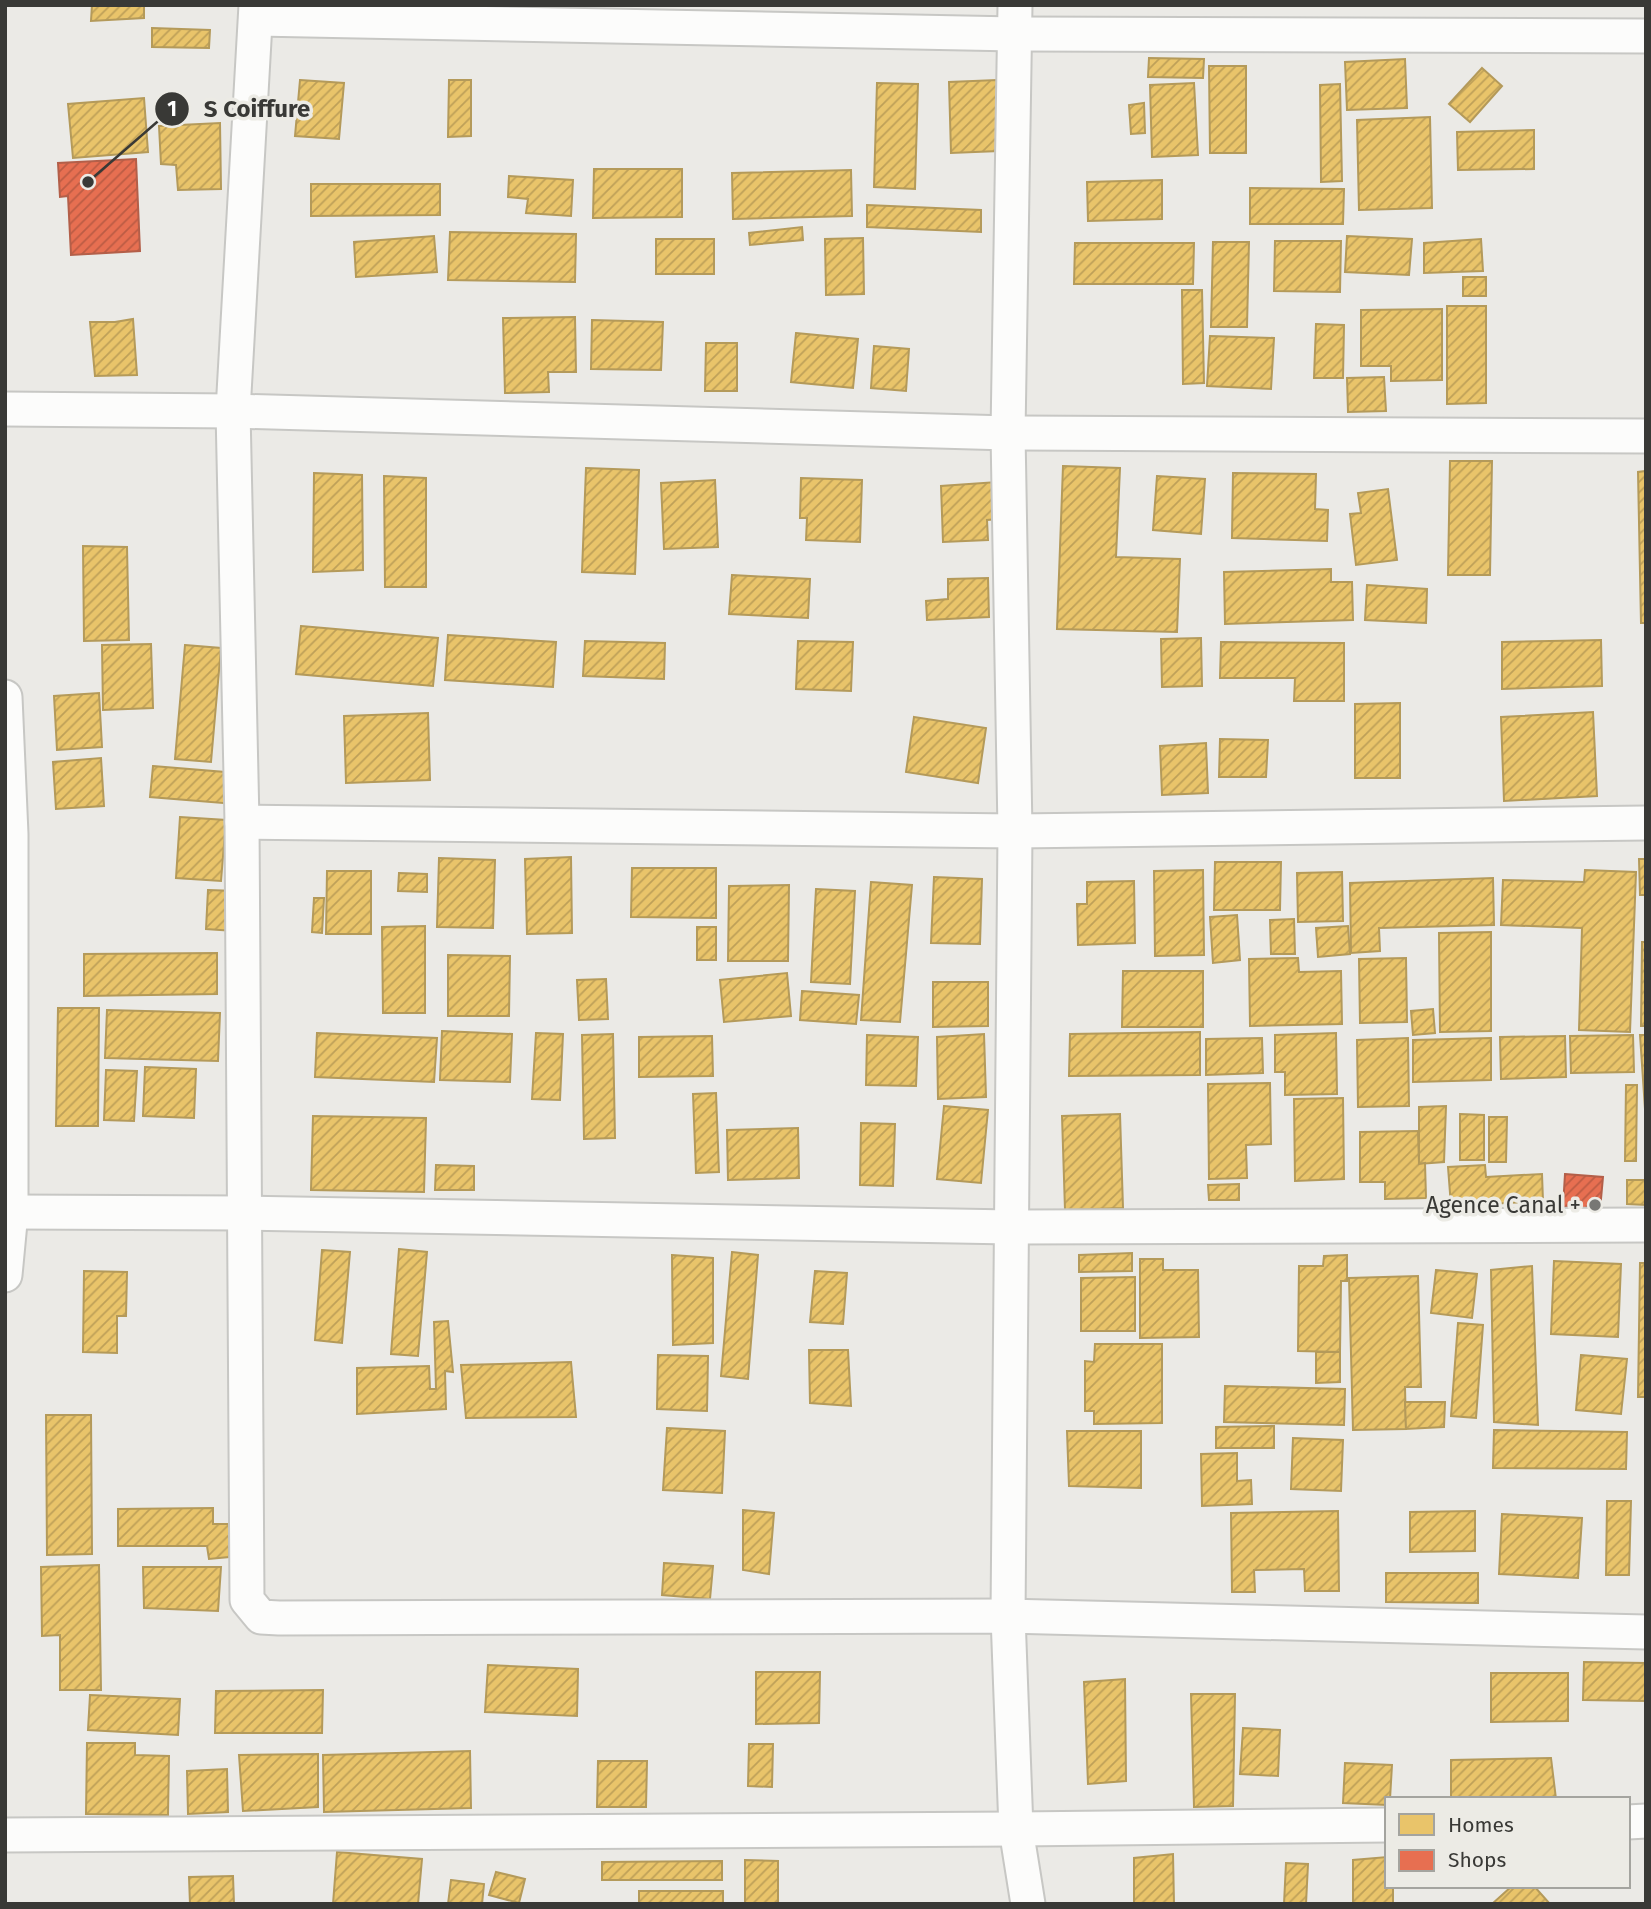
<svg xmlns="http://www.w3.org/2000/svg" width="1651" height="1909" font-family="'Fira Sans',sans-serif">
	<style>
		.homes { fill: url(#homes-hatch); stroke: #b49a5a; stroke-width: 2 }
		.shops { fill: url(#shops-hatch); stroke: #b35f49; stroke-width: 2 }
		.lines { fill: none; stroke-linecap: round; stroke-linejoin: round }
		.street-casing { stroke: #c7c7c4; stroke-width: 37 }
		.street { stroke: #fcfcfb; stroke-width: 33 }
		.poi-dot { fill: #777774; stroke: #ecebe5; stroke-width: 2.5 }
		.labels { text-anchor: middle; stroke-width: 7; stroke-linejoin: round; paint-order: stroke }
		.poi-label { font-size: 23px; fill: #393936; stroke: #ecebe5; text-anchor: end }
		.leader { fill: none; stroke: #393936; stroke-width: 2.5 }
		.callout-dot { fill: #393936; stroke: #ecebe5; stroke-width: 2.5 }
		.mark-label { font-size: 21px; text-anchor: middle; font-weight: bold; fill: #fff }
		.callout-label { font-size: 24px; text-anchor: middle; font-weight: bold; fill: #393936; stroke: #ecebe5; stroke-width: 7; stroke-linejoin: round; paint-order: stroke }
	</style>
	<defs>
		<pattern id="homes-hatch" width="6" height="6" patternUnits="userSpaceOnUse" patternTransform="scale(1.75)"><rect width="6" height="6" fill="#e9c46a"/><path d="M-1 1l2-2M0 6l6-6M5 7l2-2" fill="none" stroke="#bea058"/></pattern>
		<pattern id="shops-hatch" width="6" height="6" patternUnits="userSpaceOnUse" patternTransform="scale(1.75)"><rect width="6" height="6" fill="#e76f51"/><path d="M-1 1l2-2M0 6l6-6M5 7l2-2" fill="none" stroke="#bc5c44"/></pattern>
	</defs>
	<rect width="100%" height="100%" fill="#ebeae6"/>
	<g class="homes">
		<path d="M92,5H144V18L91,21Z"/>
		<path d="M152,28L210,30L209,48L152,47Z"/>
		<path d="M1149,58L1204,59L1203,78L1148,77Z"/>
		<path d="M1405,59L1407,108L1347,110L1345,62Z"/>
		<path d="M1209,66H1246V153H1210Z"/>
		<path d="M1482,68L1502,86L1470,122L1449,104Z"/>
		<path d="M300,80L344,83L339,139L295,136Z"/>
		<path d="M449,80H471V136L448,137Z"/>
		<path d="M997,80L999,151L951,153L949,82Z"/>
		<path d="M877,83L918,84L915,189L874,187Z"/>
		<path d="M1194,83L1198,155L1152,157L1150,85Z"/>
		<path d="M1340,84L1342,181L1321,182L1320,85Z"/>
		<path d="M144,98L148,152L73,158L68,104Z"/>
		<path d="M1144,103L1145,133L1131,134L1129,105Z"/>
		<path d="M1430,117L1432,208L1359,210L1357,120Z"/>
		<path d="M220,123L221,189L178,190L176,165L161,164L159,126Z"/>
		<path d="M1534,130V169L1458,170L1457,132Z"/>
		<path d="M594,169H682V217L593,218Z"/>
		<path d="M851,170L852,216L733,219L732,173Z"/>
		<path d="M509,176L573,180L571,216L526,213L528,199L508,197Z"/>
		<path d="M1162,180V219L1088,221L1087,182Z"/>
		<path d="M311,184H440V215L311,216Z"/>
		<path d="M1250,188L1344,189L1343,224H1250Z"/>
		<path d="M867,205L981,210V232L867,227Z"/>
		<path d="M802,227L803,240L750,245L749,233Z"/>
		<path d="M450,232L576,234L575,282L448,280Z"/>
		<path d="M434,236L437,272L356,277L354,242Z"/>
		<path d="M1347,236L1412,239L1409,275L1345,272Z"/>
		<path d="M863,238L864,294L826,295L825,239Z"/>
		<rect x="656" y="239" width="58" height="35"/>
		<path d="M1481,239L1483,271L1424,273V243Z"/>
		<path d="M1275,241H1341L1340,292L1274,291Z"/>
		<path d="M1213,242H1249L1247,327H1211Z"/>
		<path d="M1075,243H1194L1193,284H1074Z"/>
		<rect x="1463" y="277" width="23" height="19"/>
		<path d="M1182,290H1202L1204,383L1183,384Z"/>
		<path d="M1447,306H1486V403L1447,404Z"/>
		<path d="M1442,309V380L1391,381V366H1361V310Z"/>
		<path d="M575,317L576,372H548L549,392L505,393L503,318Z"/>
		<path d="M133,319L137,375L95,376L90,322H115Z"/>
		<path d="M592,320L663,322L661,370L591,369Z"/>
		<path d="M1316,324L1344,325L1343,378H1314Z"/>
		<path d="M796,333L858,339L853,388L791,382Z"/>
		<path d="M1210,336L1274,338L1271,389L1207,386Z"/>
		<path d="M706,343H737V391H705Z"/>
		<path d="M874,346L909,349L906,391L871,388Z"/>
		<path d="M1384,377L1386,411L1348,412L1347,378Z"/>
		<path d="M1450,461H1492L1490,575H1448Z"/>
		<path d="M1063,466L1120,468L1116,557L1180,559L1177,632L1057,629Z"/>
		<path d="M586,468L639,470L635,574L582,572Z"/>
		<path d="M1646,471V623H1641L1638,472Z"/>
		<path d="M314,473L362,475L363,570L313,572Z"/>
		<path d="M1233,473L1316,474L1315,509L1328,510L1327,541L1232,538Z"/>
		<path d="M384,476L426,478V587H385Z"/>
		<path d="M1157,476L1205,479L1201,534L1153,530Z"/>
		<path d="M801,478L862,480L860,542L806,540L807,518H800Z"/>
		<path d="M715,480L718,547L664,549L661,483Z"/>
		<path d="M997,482L999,519L987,520L988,540L943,542L941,486Z"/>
		<path d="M1388,489L1397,560L1356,565L1350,514L1361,513L1358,493Z"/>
		<path d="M83,546L127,547L129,640L84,641Z"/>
		<path d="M1331,569V582H1352L1353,620L1225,624L1224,572Z"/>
		<path d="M732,575L810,579L808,618L729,614Z"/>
		<path d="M988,578L989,617L927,620L926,601L948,599V579Z"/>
		<path d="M1367,585L1427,589L1426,623L1365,620Z"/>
		<path d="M301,626L438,638L433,686L296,674Z"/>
		<path d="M448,635L556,642L553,687L445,680Z"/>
		<path d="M1201,638L1202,686L1162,687L1161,639Z"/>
		<path d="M1601,640L1602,686L1502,689V642Z"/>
		<path d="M585,641L665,643L664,679L583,676Z"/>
		<path d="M798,641L853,642L851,691L796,689Z"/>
		<path d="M1221,642L1344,643V701H1294L1295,678H1220Z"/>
		<path d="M151,644L153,708L103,710L102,645Z"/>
		<path d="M185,645L221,648L211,762L175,759Z"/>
		<path d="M99,693L102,747L57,750L54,696Z"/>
		<path d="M1400,703V778H1355V704Z"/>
		<path d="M1593,712L1597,796L1504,801L1501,717Z"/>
		<path d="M428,713L430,780L346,783L344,716Z"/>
		<path d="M914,717L986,728L978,783L906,772Z"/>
		<path d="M1220,739L1268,740L1266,777H1219Z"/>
		<path d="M1206,743L1208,793L1162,795L1160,746Z"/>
		<path d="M101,758L104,806L56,809L53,762Z"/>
		<path d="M153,766L237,773L235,804L150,797Z"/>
		<path d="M180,817L226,820L221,881L176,878Z"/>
		<path d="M571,857L572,933L527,934L525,859Z"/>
		<path d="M439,858L495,860L493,928L437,927Z"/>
		<path d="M1639,859H1646V895H1640Z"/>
		<path d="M1215,862H1281L1280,910H1214Z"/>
		<path d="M632,868H716V918L631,917Z"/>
		<path d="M1203,870L1204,955L1155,956L1154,871Z"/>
		<path d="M1585,870L1636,872L1630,1032L1579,1030L1582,928L1501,925L1503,880L1584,882Z"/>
		<path d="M327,871H371V934H326Z"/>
		<path d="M1342,872L1343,921L1298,922L1297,873Z"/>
		<path d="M399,873L427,874V892L398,891Z"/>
		<path d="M934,877L982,879L980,944L931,943Z"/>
		<path d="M1493,878L1494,925L1379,928L1380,951L1351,953L1350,883Z"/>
		<path d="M1134,881L1135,943L1078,945L1077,904H1087V882Z"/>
		<path d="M871,882L912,885L900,1022L861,1020Z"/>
		<path d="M789,885L788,961H728L729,886Z"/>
		<path d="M816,889L855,891L850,984L811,982Z"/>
		<path d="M208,890L236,891L234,931L206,929Z"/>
		<path d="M314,898H324L322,933L312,932Z"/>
		<path d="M1237,915L1240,960L1213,963L1210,917Z"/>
		<path d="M1294,919L1295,954H1271L1270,920Z"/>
		<path d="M425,926V1013H383L382,927Z"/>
		<path d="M1348,926L1350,954L1318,957L1316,928Z"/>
		<rect x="697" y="927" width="19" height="33"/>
		<path d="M1491,932V1031L1440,1032L1439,933Z"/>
		<path d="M1642,942H1646V1026H1641Z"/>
		<path d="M217,953V994L84,996V954Z"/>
		<path d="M448,955L510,956L509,1016H448Z"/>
		<path d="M1298,958L1299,972L1341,971L1342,1024L1250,1026L1249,959Z"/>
		<path d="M1406,958L1407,1022L1360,1023L1359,959Z"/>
		<path d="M1123,971H1203V1027H1122Z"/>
		<path d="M787,973L791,1016L724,1022L720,980Z"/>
		<path d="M606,979L608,1019L579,1020L577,980Z"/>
		<path d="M933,982H988V1026L933,1027Z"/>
		<path d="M802,991L859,995L856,1024L800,1020Z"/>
		<path d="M58,1008H99L98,1126H56Z"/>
		<path d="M1433,1009L1435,1033L1413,1035L1411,1011Z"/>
		<path d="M107,1010L220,1013L218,1061L105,1058Z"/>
		<path d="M442,1031L512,1034L510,1082L440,1080Z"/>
		<path d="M1200,1032V1075L1069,1076L1070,1034Z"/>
		<path d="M317,1033L437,1038L434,1082L315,1077Z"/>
		<path d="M536,1033L563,1034L560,1100L532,1099Z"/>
		<path d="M1336,1033L1337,1094L1285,1095V1072H1275V1035Z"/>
		<path d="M613,1034L615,1138L584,1139L582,1035Z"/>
		<path d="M984,1034L986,1097L938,1099L937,1037Z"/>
		<path d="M867,1035L918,1037L916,1086L866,1085Z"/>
		<path d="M1633,1035L1634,1072L1571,1073L1570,1036Z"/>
		<path d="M1640,1035H1646V1109H1645Z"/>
		<path d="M712,1036L713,1076L639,1077V1037Z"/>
		<path d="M1565,1036L1566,1077L1501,1079L1500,1037Z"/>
		<path d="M1262,1038L1263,1073L1206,1075V1039Z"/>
		<path d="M1408,1038L1409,1106L1358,1107L1357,1040Z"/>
		<path d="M1491,1038V1080L1413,1082V1040Z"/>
		<path d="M145,1067L196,1069L194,1118L143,1116Z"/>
		<path d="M106,1070L137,1071L134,1121L104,1120Z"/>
		<path d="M1270,1083L1271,1144L1246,1145L1247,1178L1209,1179L1208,1084Z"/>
		<path d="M1626,1085H1637L1636,1161H1625Z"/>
		<path d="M716,1093L719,1172L696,1173L693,1094Z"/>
		<path d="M1343,1098L1344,1179L1295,1181L1294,1099Z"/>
		<path d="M944,1106L988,1110L981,1183L937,1179Z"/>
		<path d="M1446,1106L1444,1162L1419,1164V1107Z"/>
		<path d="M1120,1114L1123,1208L1065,1210L1062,1116Z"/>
		<path d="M1460,1114L1484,1115V1160H1460Z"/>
		<path d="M313,1116L426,1118L424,1192L311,1190Z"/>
		<path d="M1489,1117H1507L1506,1162H1489Z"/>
		<path d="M861,1123L895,1124L893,1186L860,1185Z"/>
		<path d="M798,1128L799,1178L728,1180L727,1130Z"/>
		<path d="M1418,1131L1419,1164L1425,1163L1426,1198L1385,1199V1182H1360V1132Z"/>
		<path d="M436,1165L474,1166V1190H435Z"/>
		<path d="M1485,1165L1486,1177L1542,1174L1543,1201L1451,1206L1448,1167Z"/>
		<path d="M1627,1180H1646V1205L1627,1204Z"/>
		<path d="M1239,1184V1200H1209L1208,1185Z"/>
		<path d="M399,1249L427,1252L418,1356L391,1354Z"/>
		<path d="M322,1250L350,1252L342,1343L315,1340Z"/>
		<path d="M732,1252L758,1255L748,1379L721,1376Z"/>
		<path d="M1132,1253V1271L1079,1272V1255Z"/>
		<path d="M672,1255L713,1258V1343L673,1345Z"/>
		<path d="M1347,1255V1281H1341L1340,1352L1298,1351L1299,1266H1323L1324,1256Z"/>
		<path d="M1140,1259H1163V1270H1198L1199,1337L1140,1338Z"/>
		<path d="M1554,1261L1621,1264L1618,1337L1551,1334Z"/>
		<path d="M1640,1263H1646V1397H1638Z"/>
		<path d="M1532,1266L1538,1425L1494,1422L1491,1270Z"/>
		<path d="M1436,1270L1477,1274L1472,1318L1431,1313Z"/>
		<path d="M84,1271L127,1272L126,1316H117V1353L83,1352Z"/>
		<path d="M815,1271L847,1273L843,1324L810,1322Z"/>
		<path d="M1418,1276L1421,1387H1405L1406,1429L1353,1430L1349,1278Z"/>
		<path d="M1135,1277V1331H1081V1278Z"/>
		<path d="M448,1321L453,1372L445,1371L446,1409L357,1414V1368L429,1366L430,1389H436L434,1322Z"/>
		<path d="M1458,1323L1483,1325L1476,1418L1451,1416Z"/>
		<path d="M1095,1344H1162V1423L1094,1424V1411H1085V1361L1094,1362Z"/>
		<path d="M809,1350H848L851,1406L810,1403Z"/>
		<path d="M1316,1352H1340V1382L1316,1383Z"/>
		<path d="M658,1355L708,1356L707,1411L657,1409Z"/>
		<path d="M1581,1355L1627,1359L1621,1414L1576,1410Z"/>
		<path d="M571,1362L576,1417L466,1418L461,1365Z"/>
		<path d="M1225,1386L1345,1389L1344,1425L1224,1422Z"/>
		<path d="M1405,1402H1445L1444,1427L1406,1429Z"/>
		<path d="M46,1415H91L92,1554L47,1555Z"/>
		<path d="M1274,1426V1448H1216V1427Z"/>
		<path d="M667,1428L725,1431L722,1493L663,1490Z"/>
		<path d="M1494,1430L1627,1432L1626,1469L1493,1468Z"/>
		<path d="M1067,1431H1141V1488L1069,1486Z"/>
		<path d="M1293,1438L1343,1440L1341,1491L1291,1489Z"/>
		<path d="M1237,1453V1481L1251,1480L1252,1504L1202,1506L1201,1454Z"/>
		<path d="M1607,1501H1631L1629,1575H1606Z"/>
		<path d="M213,1508V1524H229V1557L209,1559L207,1546H118V1509Z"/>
		<path d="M743,1510L774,1513L769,1574L743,1570Z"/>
		<path d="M1338,1511L1339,1591H1305L1304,1569L1254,1570L1255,1592H1232L1231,1513Z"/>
		<path d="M1475,1511V1551L1410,1552V1512Z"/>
		<path d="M1502,1514L1582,1518L1578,1578L1499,1574Z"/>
		<path d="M664,1563L713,1566L710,1599L662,1595Z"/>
		<path d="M99,1565L101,1690H60V1635L42,1636L41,1567Z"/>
		<path d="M143,1567H221L218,1611L144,1608Z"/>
		<path d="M1386,1573H1478V1603L1386,1602Z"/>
		<path d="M1584,1662L1646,1663V1701L1583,1700Z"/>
		<path d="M488,1665L578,1669L577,1716L485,1712Z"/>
		<path d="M756,1672H820L819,1723L756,1724Z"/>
		<path d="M1491,1673H1568V1721L1491,1722Z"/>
		<path d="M1125,1679L1126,1781L1088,1784L1084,1682Z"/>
		<path d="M323,1690L322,1733H215L216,1691Z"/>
		<path d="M1191,1694H1235L1233,1806L1194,1807Z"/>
		<path d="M90,1695L180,1699L178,1735L88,1730Z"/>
		<path d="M1243,1728L1280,1730L1278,1776L1240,1774Z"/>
		<path d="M87,1743H135V1755L169,1756L168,1815L86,1814Z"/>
		<path d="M749,1744H773L772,1787L748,1786Z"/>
		<path d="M470,1751L471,1808L324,1812L323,1755Z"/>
		<path d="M318,1754V1807L243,1811L239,1755Z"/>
		<path d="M1551,1758L1556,1799L1451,1798V1760Z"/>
		<path d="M598,1761H647L646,1807H597Z"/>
		<path d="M1345,1763L1392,1765L1390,1799H1387V1805L1343,1803Z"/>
		<path d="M227,1769L228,1812L188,1814L187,1771Z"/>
		<path d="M337,1852L422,1859L418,1904H333Z"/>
		<path d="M1173,1854L1174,1904H1134V1858Z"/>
		<path d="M1387,1857V1886H1393V1904H1353V1860Z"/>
		<path d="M745,1860L778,1861V1904H745Z"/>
		<path d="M722,1861V1880H602V1862Z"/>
		<path d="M1286,1863L1308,1864L1306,1904H1284Z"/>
		<path d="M496,1872L525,1879L519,1903L489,1895Z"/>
		<path d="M233,1876L234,1904H190L189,1877Z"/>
		<path d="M451,1880L484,1884L482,1904H448Z"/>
		<path d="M1512,1886H1534L1550,1904H1492Z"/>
		<rect x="639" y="1891" width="84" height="13"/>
	</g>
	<g class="shops">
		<path d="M136,159L140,251L71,255L68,196L60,197L58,163Z"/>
		<path d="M1565,1174L1603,1177L1600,1210L1563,1207Z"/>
	</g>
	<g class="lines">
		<defs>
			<g id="street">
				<path d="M256,5L233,411L242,822L247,1600L261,1617L279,1618L1008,1616L1646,1632"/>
				<path d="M1015,5L1008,433L1015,831L1008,1616L1016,1829L1028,1904"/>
				<path d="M257,19L1015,34L1646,36"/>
				<path d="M5,409L233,411L1008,433L1646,436"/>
				<path d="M5,697L11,834V1212L5,1275"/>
				<path d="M242,822L1015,831L1646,823"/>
				<path d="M11,1212L244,1213L1011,1227L1646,1225"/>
				<path d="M1628,1822L1646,1821"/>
				<path d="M5,1835L1016,1829L1387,1825"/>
			</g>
		</defs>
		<use href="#street" class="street-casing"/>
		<use href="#street" class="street"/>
	</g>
	<circle class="poi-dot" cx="1595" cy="1205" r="7"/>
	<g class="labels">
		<g class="poi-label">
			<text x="1581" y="1213">Agence Canal +</text>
		</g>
	</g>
	<path class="leader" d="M88 182L172 109"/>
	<g class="callout-dot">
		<circle cx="88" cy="182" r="7"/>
		<circle cx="172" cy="109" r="18"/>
	</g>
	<g class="mark-label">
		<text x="172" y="116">1</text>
	</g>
	<g class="callout-label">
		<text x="257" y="117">S Coiffure</text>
	</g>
	<rect width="1651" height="1909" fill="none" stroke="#393936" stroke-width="14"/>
	<rect x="1385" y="1797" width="245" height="91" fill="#ecebe5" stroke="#a4a49f" stroke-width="2"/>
	<rect x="1399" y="1814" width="35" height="21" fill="#e9c46a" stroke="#a4a49f" stroke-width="2"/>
	<text x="1448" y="1832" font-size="21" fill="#393936">Homes</text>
	<rect x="1399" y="1850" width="35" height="21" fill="#e76f51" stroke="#a4a49f" stroke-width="2"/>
	<text x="1448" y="1867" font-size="21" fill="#393936">Shops</text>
</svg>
